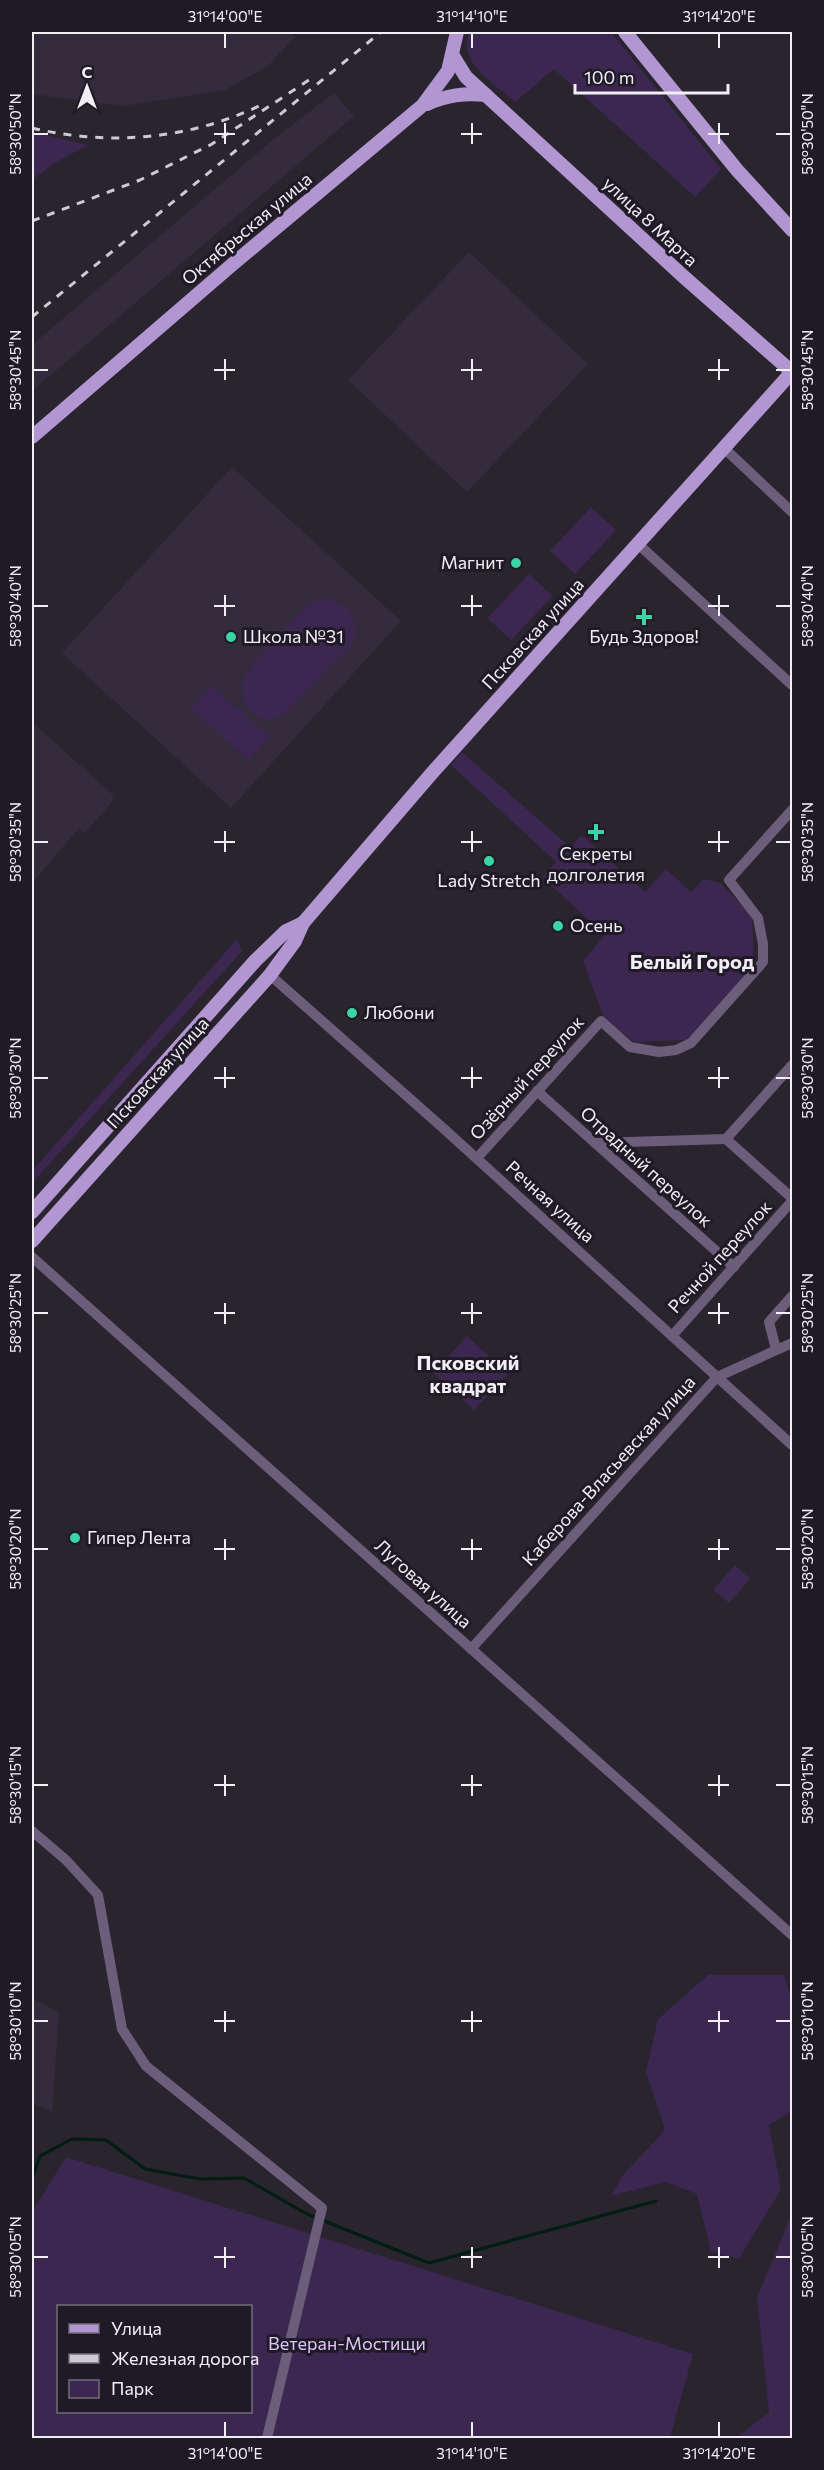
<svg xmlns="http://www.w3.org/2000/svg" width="824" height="2470" font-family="Commissioner,sans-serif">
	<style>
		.built { fill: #342c3d }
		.green { fill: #3b274f; fill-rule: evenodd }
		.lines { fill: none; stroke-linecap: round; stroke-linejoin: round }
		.stream { stroke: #001d13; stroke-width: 3 }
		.minor { stroke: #6c5e7b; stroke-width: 10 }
		.major { stroke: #b296d2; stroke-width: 14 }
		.rail { stroke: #cecad2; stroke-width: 3; stroke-dasharray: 8 8; stroke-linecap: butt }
		.ticks { fill: none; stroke: #f2eef6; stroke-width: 2 }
		.poi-dot { fill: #3bd4a4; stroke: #1f1a25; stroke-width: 2 }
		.labels { text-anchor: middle; stroke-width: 6; stroke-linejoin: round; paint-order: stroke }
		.street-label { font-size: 18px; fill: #f2eef6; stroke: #1f1a25 }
		.poi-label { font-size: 18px; fill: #f2eef6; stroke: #1f1a25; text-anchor: start }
		.park-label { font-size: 18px; fill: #dfc5fd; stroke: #1f1a25 }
		.neighbourhood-label { font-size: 20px; font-weight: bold; fill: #f2eef6; stroke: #1f1a25 }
		.neatline { fill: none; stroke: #f2eef6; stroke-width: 2 }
		.ticks-label { font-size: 15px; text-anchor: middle; fill: #f2eef6 }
	</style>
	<rect width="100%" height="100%" fill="#29242e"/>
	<g class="built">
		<path d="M32,32H289L295,37L268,66L225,90L123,106L32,94Z"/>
		<path d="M334,93L354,116L32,391V345L275,138Z"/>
		<path d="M469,252L588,364L467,492L348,380Z"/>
		<path d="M232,467L401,621L231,808L62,653Z"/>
		<path d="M32,722L113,795L112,802L85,833L79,828L32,883Z"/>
		<path d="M32,1998L59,2012L52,2112L32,2103Z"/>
	</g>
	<g class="green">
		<path d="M469,32H611L721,169L695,197L554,69L515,102C494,83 458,64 469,32Z"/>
		<path d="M32,132L88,145L53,164L32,180Z"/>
		<path d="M591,507L616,530L575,574L550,551Z"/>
		<path d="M529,574L553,596L511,640L487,618Z"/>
		<path d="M322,598L336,600L350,611L356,629L354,639L349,648L284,715C274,720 263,721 254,714C244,706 239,693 243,681C250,663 291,620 306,607C310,603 316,600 322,598Z"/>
		<path d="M212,685L269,737L248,760L191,708Z"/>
		<path d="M462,752L570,847L582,835L645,892L666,869L691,892L704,879L720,883L752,915L754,966L687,1040L634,1042L604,1018L583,961L605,935L542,877L556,862L451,765Z"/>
		<path d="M237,939L242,951L32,1183V1171Z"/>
		<path d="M467,1336L508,1374L474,1410L433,1373Z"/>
		<path d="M735,1565L750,1579L729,1603L713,1590Z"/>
		<path d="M708,1975H784L792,2002V2111L769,2125L781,2189L739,2259L711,2252L697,2194L666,2182L611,2196L623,2175L665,2130L646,2071L658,2019Z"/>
		<path d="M66,2157L693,2354L670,2438H32V2212ZM58,2306H250V2412H58Z"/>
		<path d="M792,2213V2438H736L769,2412L757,2298Z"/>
	</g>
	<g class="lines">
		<path class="stream" d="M32,2178L40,2156L72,2139L106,2140L145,2169L200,2179L244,2178L307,2214L429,2263L656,2201"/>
		<g class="minor">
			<path d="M724,448L792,512"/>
			<path d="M638,544L792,685"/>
			<path d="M270,975L443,1128L792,1445"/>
			<path d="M537,1091L734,1267"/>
			<path d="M726,1139L792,1198"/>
			<path d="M595,1143L726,1139L792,1065"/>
			<path d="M477,1158L601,1021L630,1047L659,1052L676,1050L691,1043L763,962V944L758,918L729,880L792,810"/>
			<path d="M32,1257L792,1935"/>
			<path d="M672,1336L792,1201"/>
			<path d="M776,1349L769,1322L792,1296"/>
			<path d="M471,1649L717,1377L792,1343"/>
			<path d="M32,1831L66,1860L98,1895L122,2029L146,2066L322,2208L267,2438"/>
		</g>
		<g class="major">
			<path d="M625,32L737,170L792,230"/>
			<path d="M453,56L466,77L684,277L792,372"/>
			<path d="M427,104C447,95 464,93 486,95"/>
			<path d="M32,437L234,263L423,105L448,71L457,32"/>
			<path d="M32,1212L255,961L286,931L303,923"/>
			<path d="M32,1241L270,975L295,941L303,923L432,773L792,372"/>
		</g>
		<g class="rail">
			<path d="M32,128C108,146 187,140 259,106"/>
			<path d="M32,221L140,180L212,144L315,76"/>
			<path d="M32,317L381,32"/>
		</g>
	</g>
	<path class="ticks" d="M225,33V48M472,33V48M719,33V48M225,123V144M472,123V144M719,123V144M33,134H48M214,134H235M461,134H482M708,134H729M776,134H791M225,359V380M472,359V380M719,359V380M33,370H48M214,370H235M461,370H482M708,370H729M776,370H791M225,595V616M472,595V616M719,595V616M33,606H48M214,606H235M461,606H482M708,606H729M776,606H791M225,831V852M472,831V852M719,831V852M33,842H48M214,842H235M461,842H482M708,842H729M776,842H791M225,1067V1088M472,1067V1088M719,1067V1088M33,1078H48M214,1078H235M461,1078H482M708,1078H729M776,1078H791M225,1303V1324M472,1303V1324M719,1303V1324M33,1313H48M214,1313H235M461,1313H482M708,1313H729M776,1313H791M225,1539V1560M472,1539V1560M719,1539V1560M33,1549H48M214,1549H235M461,1549H482M708,1549H729M776,1549H791M225,1775V1796M472,1775V1796M719,1775V1796M33,1785H48M214,1785H235M461,1785H482M708,1785H729M776,1785H791M225,2011V2032M472,2011V2032M719,2011V2032M33,2021H48M214,2021H235M461,2021H482M708,2021H729M776,2021H791M225,2247V2268M472,2247V2268M719,2247V2268M33,2257H48M214,2257H235M461,2257H482M708,2257H729M776,2257H791M225,2422V2437M472,2422V2437M719,2422V2437"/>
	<g class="poi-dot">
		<circle cx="516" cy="563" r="6"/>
		<path d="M641 608h6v6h6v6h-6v6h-6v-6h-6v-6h6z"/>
		<circle cx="231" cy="637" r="6"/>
		<path d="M593 823h6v6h6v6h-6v6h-6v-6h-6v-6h6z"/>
		<circle cx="489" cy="861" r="6"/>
		<circle cx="558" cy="926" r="6"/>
		<circle cx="352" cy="1013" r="6"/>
		<circle cx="75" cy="1538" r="6"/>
	</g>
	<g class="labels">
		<g class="street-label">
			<text transform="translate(650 222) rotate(43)" y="6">улица 8 Марта</text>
			<text transform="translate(247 229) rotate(-40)" y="6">Октябрьская улица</text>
			<text transform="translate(533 634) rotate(-48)" y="6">Псковская улица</text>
			<text transform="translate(158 1073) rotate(-48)" y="6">Псковская улица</text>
			<text transform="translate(527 1078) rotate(-48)" y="6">Озёрный переулок</text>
			<text transform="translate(646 1167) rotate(42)" y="6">Отрадный переулок</text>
			<text transform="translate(550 1202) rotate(42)" y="6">Речная улица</text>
			<text transform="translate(720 1257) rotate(-48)" y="6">Речной переулок</text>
			<text transform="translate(609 1471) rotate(-48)" y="6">Каберова-Власьевская улица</text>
			<text transform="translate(423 1584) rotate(42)" y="6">Луговая улица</text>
		</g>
		<g class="poi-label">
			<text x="504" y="569" text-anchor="end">Магнит</text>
			<text x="243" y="643">Школа №31</text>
			<text x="644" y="643" text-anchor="middle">Будь Здоров!</text>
			<text x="596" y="860" text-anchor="middle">Секреты<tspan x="596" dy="21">долголетия</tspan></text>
			<text x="489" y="887" text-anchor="middle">Lady Stretch</text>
			<text x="570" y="932">Осень</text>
			<text x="364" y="1019">Любони</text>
			<text x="87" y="1544">Гипер Лента</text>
		</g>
		<g class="park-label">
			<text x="347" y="2350">Ветеран-Мостищи</text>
		</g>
		<g class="neighbourhood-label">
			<text x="692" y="969">Белый Город</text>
			<text x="468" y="1370">Псковский<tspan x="468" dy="23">квадрат</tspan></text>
		</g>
	</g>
	<rect width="824" height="2470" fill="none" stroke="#1f1a25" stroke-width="66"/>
	<rect x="57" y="2305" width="195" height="108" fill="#1f1a25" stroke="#736f79" stroke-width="1.5"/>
	<rect x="69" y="2324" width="30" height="9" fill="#b296d2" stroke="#736f79" stroke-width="1.5"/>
	<text x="111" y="2335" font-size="18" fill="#f2eef6">Улица</text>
	<rect x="69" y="2354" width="30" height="9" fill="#cecad2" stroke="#736f79" stroke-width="1.5"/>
	<text x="111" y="2365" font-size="18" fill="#f2eef6">Железная дорога</text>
	<rect x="69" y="2380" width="30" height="18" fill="#3b274f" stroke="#736f79" stroke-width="1.5"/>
	<text x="111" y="2395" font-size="18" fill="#f2eef6">Парк</text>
	<g transform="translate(87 87)" stroke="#1f1a25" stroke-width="4.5" paint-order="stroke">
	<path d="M0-4.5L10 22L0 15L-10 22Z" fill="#f2eef6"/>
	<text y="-9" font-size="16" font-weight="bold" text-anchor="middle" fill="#f2eef6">С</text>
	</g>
	<path d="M575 84v9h153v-9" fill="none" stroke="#f2eef6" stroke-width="3"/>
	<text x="584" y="84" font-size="18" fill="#f2eef6" stroke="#1f1a25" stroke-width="4.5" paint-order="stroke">100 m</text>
	<rect x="33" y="33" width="758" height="2404" class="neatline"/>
	<g class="ticks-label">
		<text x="225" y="22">31°14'00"E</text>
		<text x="472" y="22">31°14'10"E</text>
		<text x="719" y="22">31°14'20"E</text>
		<text transform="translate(16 134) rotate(-90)" y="5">58°30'50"N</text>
		<text transform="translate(808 134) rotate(-90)" y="5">58°30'50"N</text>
		<text transform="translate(16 370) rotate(-90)" y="5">58°30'45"N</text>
		<text transform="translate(808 370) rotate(-90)" y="5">58°30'45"N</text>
		<text transform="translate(16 606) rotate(-90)" y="5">58°30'40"N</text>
		<text transform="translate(808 606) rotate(-90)" y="5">58°30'40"N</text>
		<text transform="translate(16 842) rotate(-90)" y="5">58°30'35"N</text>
		<text transform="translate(808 842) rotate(-90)" y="5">58°30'35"N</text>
		<text transform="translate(16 1078) rotate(-90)" y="5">58°30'30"N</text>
		<text transform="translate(808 1078) rotate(-90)" y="5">58°30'30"N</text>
		<text transform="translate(16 1313) rotate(-90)" y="5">58°30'25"N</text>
		<text transform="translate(808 1313) rotate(-90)" y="5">58°30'25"N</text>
		<text transform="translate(16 1549) rotate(-90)" y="5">58°30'20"N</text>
		<text transform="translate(808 1549) rotate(-90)" y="5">58°30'20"N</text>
		<text transform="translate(16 1785) rotate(-90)" y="5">58°30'15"N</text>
		<text transform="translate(808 1785) rotate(-90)" y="5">58°30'15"N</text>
		<text transform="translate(16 2021) rotate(-90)" y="5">58°30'10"N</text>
		<text transform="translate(808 2021) rotate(-90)" y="5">58°30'10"N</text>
		<text transform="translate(16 2257) rotate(-90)" y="5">58°30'05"N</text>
		<text transform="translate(808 2257) rotate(-90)" y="5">58°30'05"N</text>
		<text x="225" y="2459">31°14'00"E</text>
		<text x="472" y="2459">31°14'10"E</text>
		<text x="719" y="2459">31°14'20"E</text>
	</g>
</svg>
